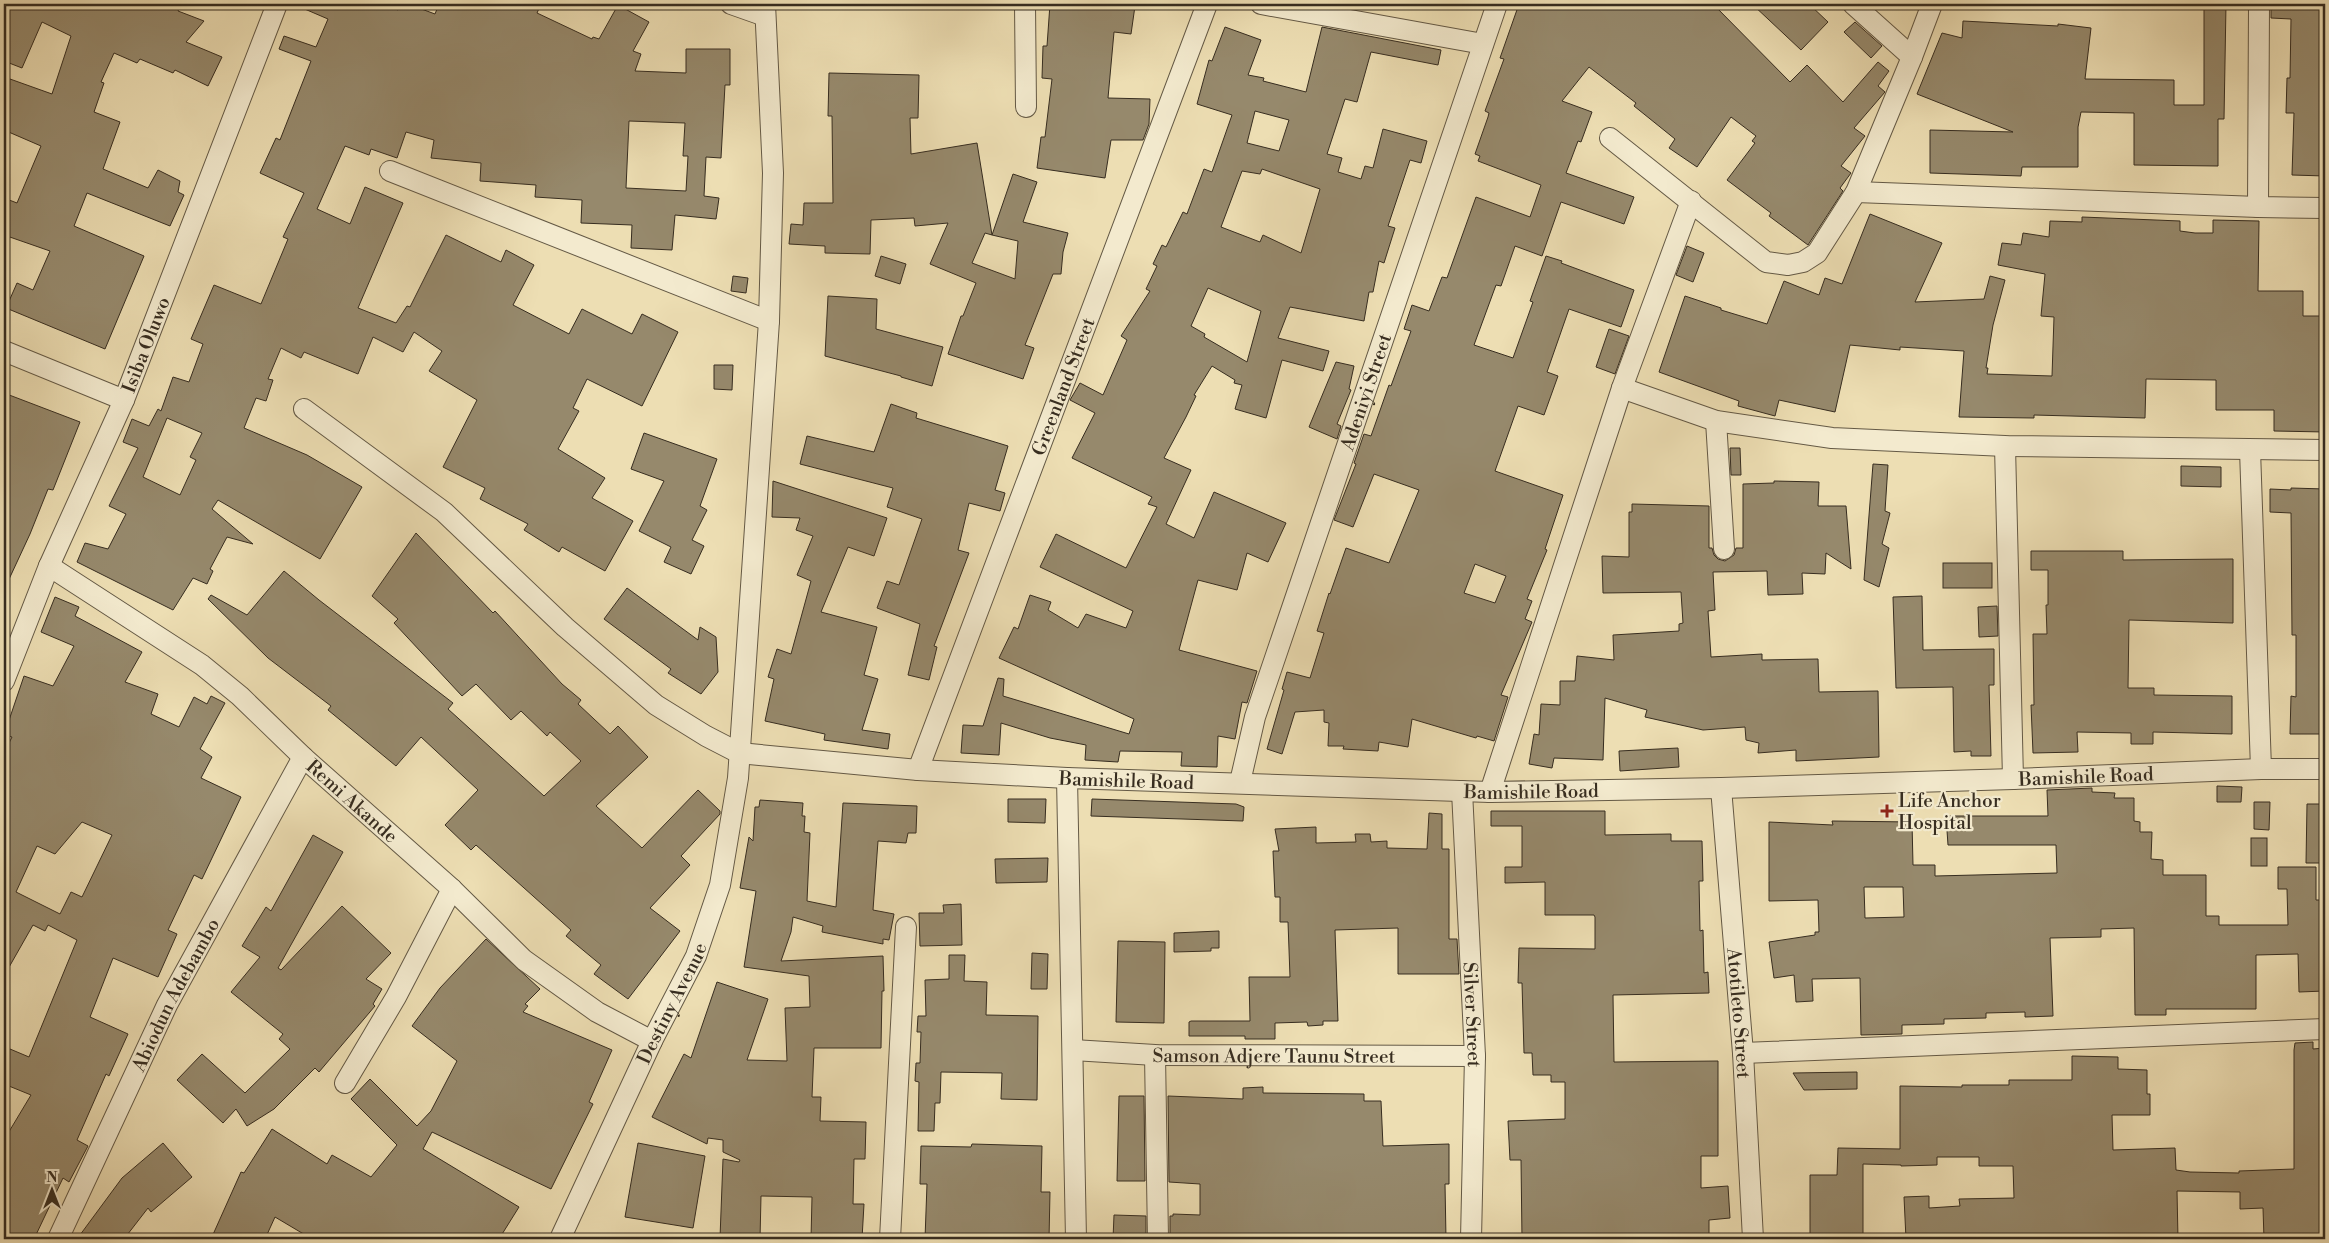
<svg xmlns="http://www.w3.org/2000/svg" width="2329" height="1243" font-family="'Libre Bodoni',serif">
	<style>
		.building { fill: #96896c; stroke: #372d20; fill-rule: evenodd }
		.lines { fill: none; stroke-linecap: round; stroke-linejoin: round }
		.minor-casing { stroke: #645945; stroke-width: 22 }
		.minor { stroke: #f3eace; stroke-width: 20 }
		.poi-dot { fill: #8f2418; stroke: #f3eace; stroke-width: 2 }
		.labels { text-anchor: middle; stroke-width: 4.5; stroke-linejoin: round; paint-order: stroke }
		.street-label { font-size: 19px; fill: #372d20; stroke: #f3eace }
		.poi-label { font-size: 19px; fill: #372d20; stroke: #f3eace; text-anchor: start }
	</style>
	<rect width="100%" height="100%" fill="#eddeb3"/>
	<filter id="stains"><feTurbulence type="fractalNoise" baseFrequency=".004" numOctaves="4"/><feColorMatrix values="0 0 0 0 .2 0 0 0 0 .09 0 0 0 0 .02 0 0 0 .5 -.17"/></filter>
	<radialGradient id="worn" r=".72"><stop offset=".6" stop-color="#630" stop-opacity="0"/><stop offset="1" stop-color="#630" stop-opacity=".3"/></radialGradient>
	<g class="building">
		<path d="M4,4H181L178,11L204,21L186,42L222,57L208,86L175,70L173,73L140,59L137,63L114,53L101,82L104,83L94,112L120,122L103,169L148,188L158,170L180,181L178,192L184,195L170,226L87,193L74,226L144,256L105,349L6,308L17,283L33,290L50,251L4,235V198L17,203L41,146L4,130V97L10,79L52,94L71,36L42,22L22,68L4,61Z"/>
		<path d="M293,4H384L398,10L400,4H408L435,14L439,4H541L537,13L592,39L593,37L599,39L618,5L649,22L633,51L641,54L635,71L686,73V49H730V85H725L721,158L706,157L704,196L719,198L716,219L675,215L672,250L631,248L632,225L581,223L582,200L535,197L536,185L480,181L481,163L431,158L434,140L406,132L397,158L371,149L369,155L345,146L317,209L350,224L365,187L403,203L358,308L396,323L407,306L410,307L446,235L501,262L506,250L534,265L513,305L569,334L582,309L632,334L642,314L678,332L642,406L587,379L573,408L579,411L558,449L605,478L592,498L633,521L605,571L562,547L559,552L524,530L528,524L480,499L485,488L443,467L477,400L429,371L442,351L414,332L403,352L373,337L358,374L304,352L301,358L281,348L268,379L273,380L266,401L256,398L244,428L307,455L362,487L320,559L218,500L212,509L253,544L227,537L210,569L213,571L207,584L193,578L173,610L77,562L85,543L108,549L126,514L109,506L138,448L123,442L132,419L149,426L158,409L161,411L173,377L189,382L203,344L191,339L214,285L261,304L288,239L283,237L304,193L260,173L276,138L280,140L311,61L279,49L284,36L316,47L328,19ZM629,121L685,123L683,156H688L686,191L626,188ZM167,418L202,433L190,457L196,460L180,495L143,477Z"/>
		<path d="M1050,4H1116L1135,6L1131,34L1114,32L1108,98L1150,99L1149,124L1143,140H1111L1105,178L1037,168L1041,137H1045L1052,79L1042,78L1043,46H1047Z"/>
		<path d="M1519,4H1713L1790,82L1807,65L1843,102L1878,62L1889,71L1878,86L1885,92L1854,128L1865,136L1841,166L1851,173L1840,188L1843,191L1808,245L1769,216L1771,213L1727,180L1755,143L1752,141L1756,136L1731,117L1697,167L1669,148L1675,139L1634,106L1636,103L1589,67L1562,101L1592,112L1581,142L1578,141L1566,173L1634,197L1624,224L1561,202L1542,256L1515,246L1501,286L1496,285L1474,345L1513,358L1533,302L1530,301L1546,256L1562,261L1561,263L1634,290L1621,327L1569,309L1547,372L1558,376L1544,415L1518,406L1495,471L1563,495L1545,549L1547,550L1527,599L1532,601L1525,619L1532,622L1501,695L1508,697L1494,741L1477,736L1476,738L1412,719L1408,747L1379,742L1378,751L1343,749L1344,746H1328L1329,723L1324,722V710L1295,712L1282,754L1267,749L1284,690L1282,689L1287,672L1310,678L1324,633L1317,631L1329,593L1330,594L1346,548L1389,563L1419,490L1374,474L1353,527L1334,520L1356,464L1354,463L1364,434L1371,436L1389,385L1391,386L1411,331L1404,329L1412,305L1429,311L1442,277L1447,278L1476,197L1530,217L1541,185L1478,161L1480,156L1475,154L1488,117L1489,113L1485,111L1504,59L1500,58ZM1475,564L1506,576L1495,603L1464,593Z"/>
		<path d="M1752,4H1809L1828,22L1801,50Z"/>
		<path d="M2211,4H2226L2224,119H2218V166L2134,165V113L2081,112L2078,127V167H2022L2021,176L1930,173V130L2013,132L1917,94L1942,33L1962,38L1963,21L2058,26V24L2091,28L2085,79L2174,80V105H2204V9H2211Z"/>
		<path d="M2271,4H2325V176L2292,175L2294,113H2286L2287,78H2290L2291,19L2271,18Z"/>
		<path d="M1855,22L1882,46L1871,58L1844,32Z"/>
		<path d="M1225,27L1261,40L1248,75L1264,78L1263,81L1306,92L1322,27L1441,50L1438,65L1371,52L1357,102L1345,99L1327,154L1342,158L1338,172L1361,179L1365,166L1373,168L1383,129L1427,141L1421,163L1410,160L1388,226L1395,228L1384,263L1379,261L1373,292H1369L1364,321L1290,307L1278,338L1329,351L1323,371L1282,360L1266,418L1235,409L1242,385L1234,383L1235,380L1212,366L1194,395L1196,396L1186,417L1164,458L1191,470L1166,524L1194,538L1214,492L1286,523L1268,562L1247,553L1237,590L1198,580L1179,650L1257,671L1247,703L1242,702L1235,739L1218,736L1217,767L1181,766L1182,752L1120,751L1118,762L1085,760L1086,745L1050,738L1001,723L999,755L961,753L963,725L983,726L998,678L1004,679L1003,696L1129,734L1134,719L999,658L1014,627L1018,629L1030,595L1051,602L1048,610L1078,628L1086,614L1126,628L1133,611L1040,567L1056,534L1126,568L1157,507L1148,504L1152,497L1072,458L1095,413L1070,400L1080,383L1103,395L1127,340L1121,336L1150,291L1146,289L1157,266L1153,264L1162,245L1166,247L1183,212L1187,214L1204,169L1212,172L1232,115L1197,104L1209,60L1212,61ZM1255,111L1289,120L1279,151L1247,143ZM1262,169L1320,189L1301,253L1263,235L1260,242L1221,227L1242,171L1260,174ZM1208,288L1261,311L1247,362L1204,337L1205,334L1191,326Z"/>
		<path d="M829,73L919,75L918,118H910L911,154L977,143L992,235L985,233L972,263L1015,279L1018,241L992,235L1013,174L1037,182L1023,222L1068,233L1063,252L1061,274H1053L1025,345L1034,348L1023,379L948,354L961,316H963L976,283L930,264L948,223L915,226L914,218L871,220L870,254L825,253V246L789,244L791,224L803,225L804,203H833L832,116H828Z"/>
		<path d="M1870,214L1942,243L1915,302L1984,299L1990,276L2005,280L1993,325L1986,368H1988L1987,374L2052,376L2054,317L2041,316L2045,274L1998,265L2002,243L2021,245L2023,233L2049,237L2050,221L2082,222V217L2180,221V231L2195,233H2213V220L2259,221L2258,291H2303V316H2325V432L2274,431V410H2216V380L2146,379L2145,418L2034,415V418L1959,417L1964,351L1900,347V350L1850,345L1835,412L1779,400L1775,416L1738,406L1739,401L1659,372L1685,296L1721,308V310L1767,324L1784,281L1819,295L1825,278L1842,284Z"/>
		<path d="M1687,246L1704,253L1693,282L1676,275Z"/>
		<path d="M881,256L906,264L900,284L875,276Z"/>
		<path d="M733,276L748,278L746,293L731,291Z"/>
		<path d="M828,296L877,299L876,329L943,347L932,386L901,377V376L825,356Z"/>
		<path d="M1609,329L1629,336L1615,374L1596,367Z"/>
		<path d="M1336,362L1354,366L1349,389L1351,390L1337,424L1341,426L1337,439L1309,427Z"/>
		<path d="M714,365H733L732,390L714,389Z"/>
		<path d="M4,393L80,422L53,490L48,489L30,534L4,590Z"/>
		<path d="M891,404L917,413L916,418L1008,446L995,490L1005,493L1000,511L969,503L958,550L969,553L934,646L937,647L929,680L908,675L920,624L877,608L887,581L899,585L922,519L887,507L893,488L800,464L807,436L874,452Z"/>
		<path d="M644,433L717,459L700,506L707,510L692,540L704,546L691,574L664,562L671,547L639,531L664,481L631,469Z"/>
		<path d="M1730,448H1740L1741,475H1731Z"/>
		<path d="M1873,464L1888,465L1885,511L1890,513L1882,544L1889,548L1879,587L1864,580Z"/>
		<path d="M2181,466L2221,467V487L2181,486Z"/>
		<path d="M773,481L887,518L874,556L848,547L821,612L877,627L864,675L878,679L862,730L890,734L888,749L824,740L825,734L765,721L774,679L768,677L777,649L791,654L811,581L797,575L813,536L796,530L800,518L772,517Z"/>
		<path d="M1774,481L1819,482L1818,506H1846L1851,569L1826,553L1825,574L1802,573L1803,594L1768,595L1767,571L1713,572L1715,610L1708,611L1711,657L1762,654V660L1818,659L1819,692L1878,691L1879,757L1796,761V750L1758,753L1759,743L1746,740L1745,727L1703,730L1645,717L1647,710L1605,698L1603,760L1554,758L1552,768L1529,764L1534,734L1539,735L1541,704L1560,705V681H1575L1577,656L1614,660L1613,635L1679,631V624L1683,623L1681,592L1603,593L1602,556L1629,557V512H1632V504L1709,506V548H1712L1714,555L1718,559L1725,561L1734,555L1736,548H1743V484L1774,483Z"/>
		<path d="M2291,488L2325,489V734H2290L2291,696L2296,697V635H2292L2291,513L2270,512V489L2291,490Z"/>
		<path d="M416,533L493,613L495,611L562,684L581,700L578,704L610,734L618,726L648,757L596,806L642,848L698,790L720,811V814L681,856L690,865L650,908L680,931L628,999L594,974L601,965L566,936L571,930L476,845L471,850L445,825L478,790L421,737L396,766L328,710L331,706L268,658L208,599L211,595L247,615L284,571L319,600L453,703L448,709L544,796L581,761L550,732L547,736L521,711L511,720L476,684L462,696L394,623L398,619L372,596Z"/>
		<path d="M2031,551H2123V560L2233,559V623L2129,620L2128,688H2154V695L2232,696V734L2153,732V744H2131V733L2077,732L2078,752L2033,753L2031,705H2034L2033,634H2047L2046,605H2048V570H2031Z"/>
		<rect x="1943" y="563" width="49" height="25"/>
		<path d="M627,588L698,640L700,627L716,637L718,672L701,694L668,673L671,669L604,619Z"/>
		<path d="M1922,596L1923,650L1994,649V685H1989L1991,756H1971V751L1954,752L1953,687L1896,688L1893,597Z"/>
		<path d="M55,597L79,607L75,616L142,652L125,682L158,694L151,714L179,727L194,697L207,704L211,696L225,703L200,749L212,757L201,778L241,797L202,879L194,875L168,930L177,934L158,977L113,958L90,1017L128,1034L109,1076L106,1074L77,1140L88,1146L69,1182L63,1178L34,1239H4V1140L31,1095L4,1084V1063L10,1049L29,1057L77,940L48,925L45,931L33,925L4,976V803L9,786L4,783V753L12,737L4,735L24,676L53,686L74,646L41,632ZM82,822L112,835L82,897L71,892L60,914L16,892L37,846L55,854Z"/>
		<path d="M1997,606L1998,636L1979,637L1978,607Z"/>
		<path d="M1678,748L1679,767L1620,771L1619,751Z"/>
		<path d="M2217,786L2242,787L2241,802H2217Z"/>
		<path d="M2092,788V792L2115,793L2114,798H2134V821L2140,822V832H2152L2151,859L2163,860V875H2206V916H2219V925H2288L2287,889H2278V867H2316V900H2325V991L2299,992L2298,954L2256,955V1009H2166V1015H2135L2134,928L2101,929V937L2050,938L2053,1016L2025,1017V1012L1986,1013V1018L1944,1019V1024L1902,1025V1034L1861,1035L1860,978L1812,979L1813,1001L1796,1002L1794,975L1774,978L1769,942L1815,935V932H1819L1818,900L1769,901V822L1833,825L1832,821L1912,822L1913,865H1935V876L2057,873L2056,845H1948L1946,816H2048L2047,790ZM1864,887H1903L1904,917L1865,918Z"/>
		<path d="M1008,799H1046L1045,823L1008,822Z"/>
		<path d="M1092,799L1236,804L1244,807L1243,821L1091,816Z"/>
		<path d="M760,800L803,803L802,816H805L804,832L810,833L807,901L836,907L843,803L917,806L916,833H908L906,843L878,841L873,910L894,914L889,940L883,939V944L822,932L823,926L793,917L791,932L781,961L883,956L884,991H882L881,1048H814L812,1097H821L820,1121L866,1122L865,1159H854L853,1204H864L862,1239H811L812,1197L761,1196L760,1239L720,1238L723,1159L739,1162L740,1160L723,1152V1140L708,1138L707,1144L652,1117L684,1054L691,1058L717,982L768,999L747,1060L787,1061L785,1008L810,1007L809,976L744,967L756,891L740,888L749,837L753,841L755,807H759Z"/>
		<path d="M2254,802H2270L2269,830L2254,829Z"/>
		<path d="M2307,804H2325V863H2306Z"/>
		<path d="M1491,811H1605V835L1671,834V841H1702L1703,881H1699L1700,931L1703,930L1704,973L1708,972L1709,993L1613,995L1614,1062L1718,1061V1156H1701V1188L1728,1186L1730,1218L1709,1220V1239H1522L1521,1160H1510L1508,1121L1565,1119V1082H1551V1075H1533L1532,1053H1524L1522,983H1518L1519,948L1595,949V917L1594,915H1545V882L1505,883V867H1522V826H1491Z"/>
		<path d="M1429,813L1442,814V849H1449V939H1457L1459,974H1398V928L1335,930L1338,1021H1323V1025L1308,1026L1307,1022L1275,1023V1039H1245V1036H1189V1022L1191,1021H1250L1249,977H1290L1288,922H1280V897H1275L1273,851H1279L1275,829L1316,827V843L1356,842L1355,834H1370L1371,842L1387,841V848L1427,849Z"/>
		<path d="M313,835L343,852L278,968L281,970L342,906L391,953L366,979L382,989L373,1004L375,1006L319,1072L315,1068L274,1109L247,1126L236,1109L223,1123L177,1080L202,1054L245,1093L290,1049L279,1039L283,1034L231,992L260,957L242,946L266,907L271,911Z"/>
		<rect x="2251" y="838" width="16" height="28"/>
		<path d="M1048,858L1047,882L996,883L995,859Z"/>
		<path d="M961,904L962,945L920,946L919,913H944L943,905Z"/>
		<path d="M1219,931V948H1211V951L1174,952V933Z"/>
		<path d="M486,939L540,989L525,1004L528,1006L523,1012L612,1050L589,1102L593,1104L551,1189L432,1132L423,1149L519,1207L499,1239H312L275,1217L265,1239H211L241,1172L244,1173L272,1129L327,1164L332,1155L371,1177L397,1145L351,1099L370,1079L417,1126L431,1111L457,1061L412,1026L440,988Z"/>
		<path d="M1118,941L1165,942L1164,1023L1116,1022Z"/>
		<path d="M1032,953L1048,954L1047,989H1031Z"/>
		<path d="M949,955H965L964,981L987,982L986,1015L1038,1016L1037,1100L1001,1099L1002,1073L941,1072L940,1103H935L934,1131H918L919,1082L915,1081L916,1063H920L921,1032H917L918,1016H926L925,980L949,979Z"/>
		<path d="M2313,1042V1049L2325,1048V1239H2264L2263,1208L2240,1209V1192L2177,1191L2178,1239H1982V1234L1942,1235V1239H1906L1904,1197L1929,1196V1208L1960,1206L1959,1199L2014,1198L2013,1166H1979V1157H1937V1165L1901,1166V1165L1863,1164V1239H1810V1175H1837L1838,1148L1900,1149V1086L1962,1087V1085H2009V1080H2072V1056L2118,1057V1069L2147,1070V1094H2150V1115H2112L2113,1150L2175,1148L2176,1170L2190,1172L2239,1173V1171L2294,1169V1050L2295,1043Z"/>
		<path d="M1857,1072V1089L1804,1090L1793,1073Z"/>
		<path d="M1263,1087V1093L1364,1094V1101H1381L1383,1146L1449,1144V1184H1445L1446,1239H1385V1236H1336L1321,1237V1239H1170V1216H1173V1214L1200,1215V1184L1169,1182L1168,1096L1243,1099V1088Z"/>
		<path d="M1119,1096H1144L1145,1181H1117Z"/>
		<path d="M163,1143L192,1177L151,1212L148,1208L124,1239H77L122,1178Z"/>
		<path d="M638,1143L705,1156L693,1228L625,1217Z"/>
		<path d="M972,1144L1042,1146L1041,1192H1050L1049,1239H925L927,1184H920L921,1146L971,1147Z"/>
		<path d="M1114,1215L1146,1216V1239H1113Z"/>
	</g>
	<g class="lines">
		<defs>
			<g id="minor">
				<path d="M731,4L765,16"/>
				<path d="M1025,4L1026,107"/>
				<path d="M1261,4L1483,44"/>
				<path d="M1853,4L1912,57"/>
				<path d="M1610,138L1766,262L1788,265L1803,262L1817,253L1856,192L1912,57L1932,4"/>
				<path d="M390,171L769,321"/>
				<path d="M1856,192L2258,207L2325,208"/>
				<path d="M2258,207L2259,4"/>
				<path d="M4,351L124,400"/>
				<path d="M1622,388L1716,421L1832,438L2005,446L2325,450"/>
				<path id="s1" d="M304,409L444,512L565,627L656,705L706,736L739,753L918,770L1067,778L1490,792L1721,788L2013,779L2261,769H2325"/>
				<path d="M1716,421L1724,549"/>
				<path d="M2005,446L2013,779"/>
				<path d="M2250,450L2261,769"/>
				<path id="s2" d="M49,566L202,665L240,696L303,757L452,889L524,960L597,1012L652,1041"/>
				<path id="s3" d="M4,681L49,566L124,400L277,4"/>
				<path id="s4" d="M918,770L1207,4"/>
				<path d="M1067,778L1076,1239"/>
				<path id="s5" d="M1240,782L1255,717L1497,4"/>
				<path id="s6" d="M1721,788L1743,1053L1753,1239"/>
				<path id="s7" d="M1462,791L1475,1056L1471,1239"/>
				<path d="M1490,792L1622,388L1691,201"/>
				<path id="s8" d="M1073,1050L1155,1055L1475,1056"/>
				<path d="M1743,1053L2325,1029"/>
				<path d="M1155,1055L1158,1239"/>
				<path d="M345,1083L396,997L452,889"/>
				<path id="s9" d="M58,1239L167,1005L303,757"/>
				<path id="s10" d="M560,1239L652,1041L696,956L720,885L738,778L769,321L773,173L765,4"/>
				<path d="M890,1239L906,927"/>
			</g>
		</defs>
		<use href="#minor" class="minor-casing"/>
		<use href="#minor" class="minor"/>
	</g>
	<path class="poi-dot" d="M1884.5 803.5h5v5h5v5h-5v5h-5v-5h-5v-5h5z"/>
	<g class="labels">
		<g class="street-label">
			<text dy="7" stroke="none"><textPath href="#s3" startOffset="365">Isiba Oluwo</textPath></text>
			<text dy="7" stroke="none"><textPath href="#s4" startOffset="410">Greenland Street</textPath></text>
			<text dy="7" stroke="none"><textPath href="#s5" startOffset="410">Adeniyi Street</textPath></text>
			<text dy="7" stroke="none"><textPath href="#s1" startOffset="1905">Bamishile Road</textPath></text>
			<text dy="7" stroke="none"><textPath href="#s1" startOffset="945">Bamishile Road</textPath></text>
			<text dy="7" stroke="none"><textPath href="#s1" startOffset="1350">Bamishile Road</textPath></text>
			<text dy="7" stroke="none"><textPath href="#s2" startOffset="385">Remi Akande</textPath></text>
			<text dy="7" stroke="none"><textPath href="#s9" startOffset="271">Abiodun Adebambo</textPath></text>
			<text dy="7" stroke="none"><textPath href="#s10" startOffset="261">Destiny Avenue</textPath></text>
			<text dy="7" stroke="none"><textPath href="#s6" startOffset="226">Atotileto Street</textPath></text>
			<text dy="7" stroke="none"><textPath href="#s7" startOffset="224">Silver Street</textPath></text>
			<text dy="7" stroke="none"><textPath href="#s8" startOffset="201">Samson Adjere Taunu Street</textPath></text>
		</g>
		<g class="poi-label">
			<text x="1898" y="807">Life Anchor<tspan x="1898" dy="22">Hospital</tspan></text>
		</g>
	</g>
	<rect width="2329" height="1243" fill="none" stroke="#eddeb3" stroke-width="20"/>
	<rect x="5" y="5" width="2319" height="1233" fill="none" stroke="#372d20" stroke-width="2.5"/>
	<rect x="10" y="10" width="2309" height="1223" fill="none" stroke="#372d20"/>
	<g transform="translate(52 1190)" stroke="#f3eace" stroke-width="4" paint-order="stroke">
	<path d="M0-4L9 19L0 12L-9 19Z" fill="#372d20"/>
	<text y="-8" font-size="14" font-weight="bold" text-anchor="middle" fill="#372d20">N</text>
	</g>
	<rect width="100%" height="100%" filter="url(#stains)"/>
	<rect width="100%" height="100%" fill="url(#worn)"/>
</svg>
